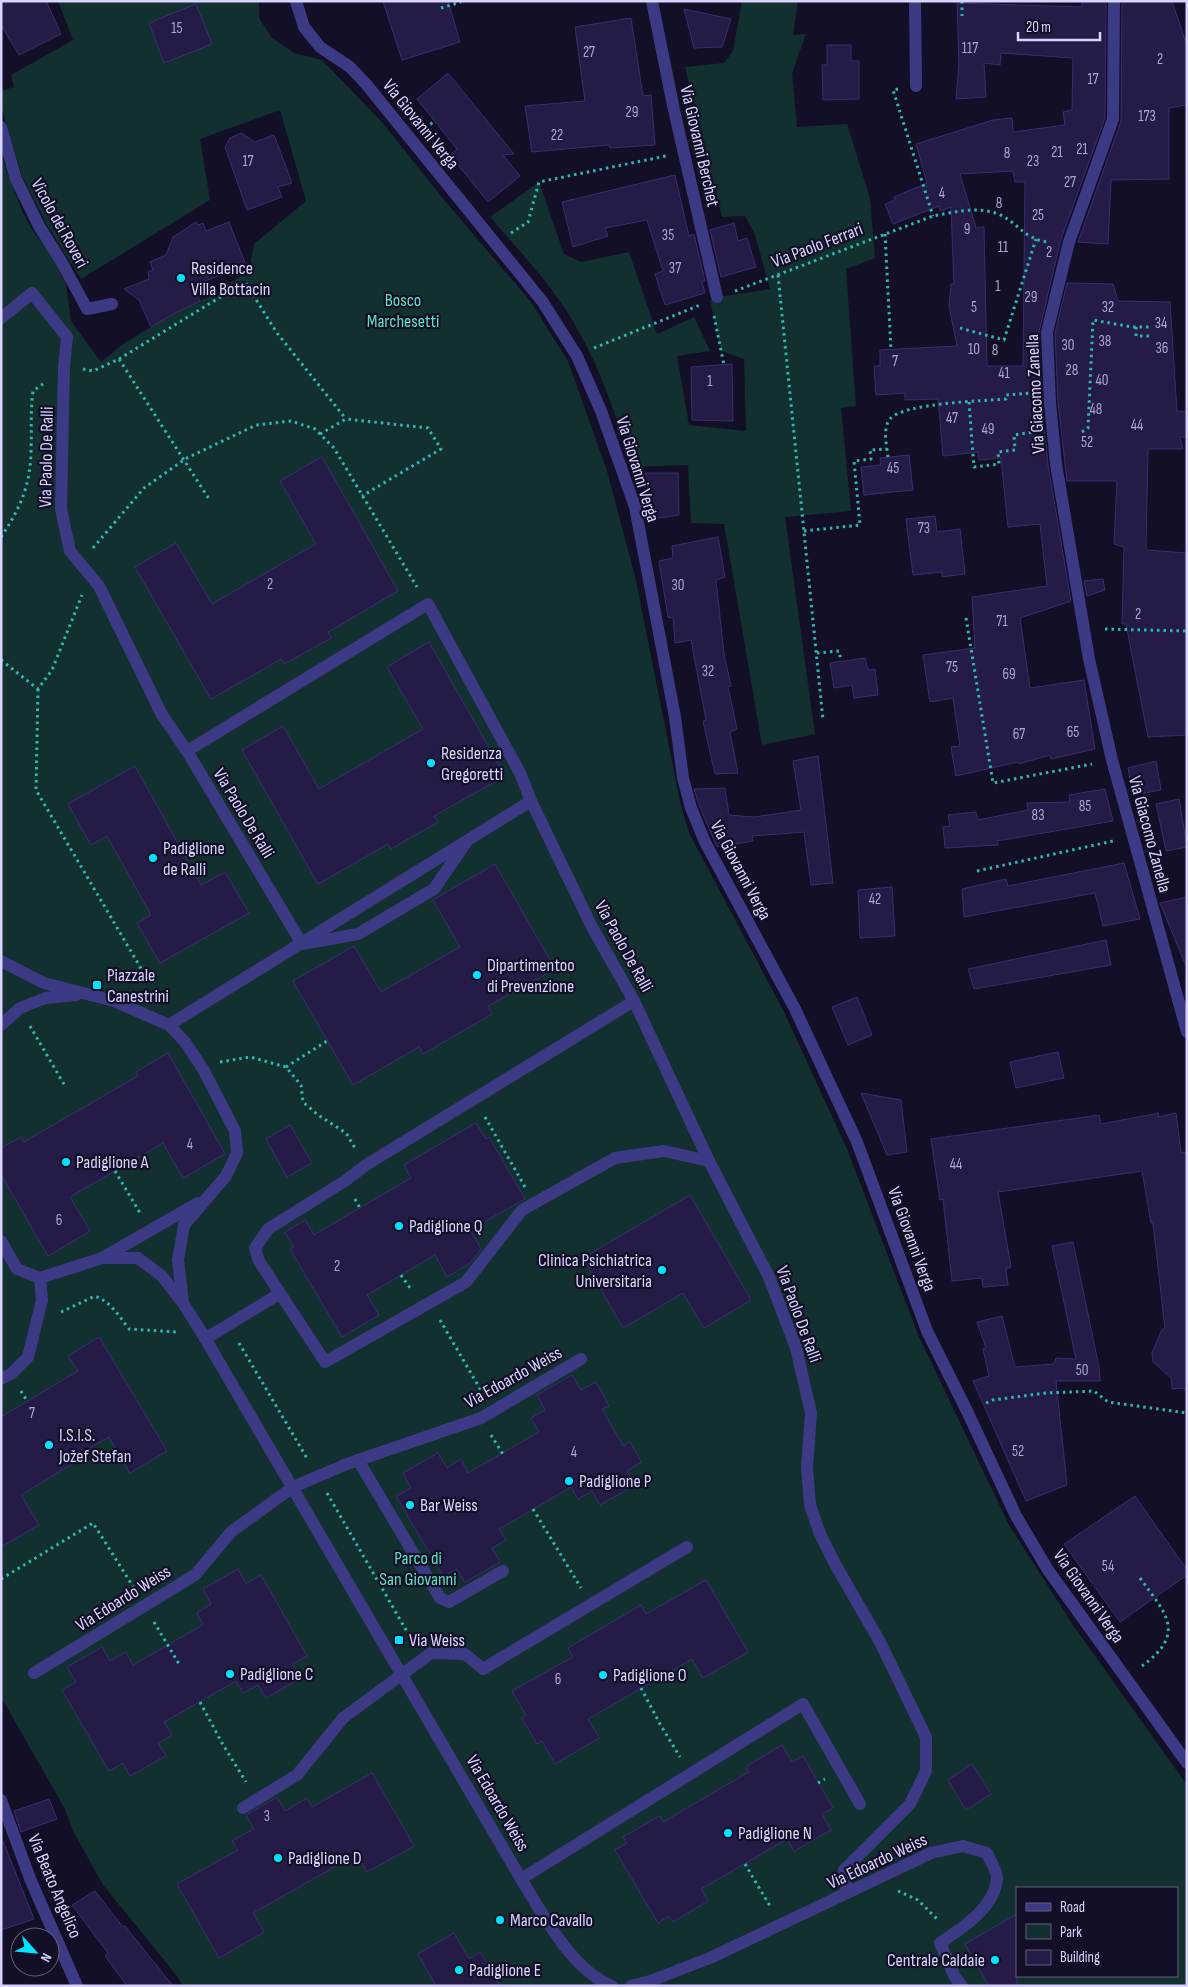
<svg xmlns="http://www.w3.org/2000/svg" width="1188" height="1987" font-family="'Sofia Sans Condensed',sans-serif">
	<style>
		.green { fill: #12302f; fill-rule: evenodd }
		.building { fill: #241b47; stroke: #3b2d73; fill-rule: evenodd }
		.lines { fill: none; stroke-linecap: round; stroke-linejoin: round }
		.path { stroke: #2fb8b0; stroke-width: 3; stroke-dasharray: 2.5 4; stroke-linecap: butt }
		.service { stroke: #3d3a85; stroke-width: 12 }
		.minor { stroke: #3d3a85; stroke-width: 12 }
		.poi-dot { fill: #00e5ff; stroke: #130f26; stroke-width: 2 }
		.labels { text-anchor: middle; stroke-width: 4.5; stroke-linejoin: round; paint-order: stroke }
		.number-label { font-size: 15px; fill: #aca6d1 }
		.street-label { font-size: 18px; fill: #d9d4ff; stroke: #130f26 }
		.poi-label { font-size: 18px; fill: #d9d4ff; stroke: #130f26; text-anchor: start }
		.park-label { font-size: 18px; fill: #5fe0c0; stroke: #130f26 }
	</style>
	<rect width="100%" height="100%" fill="#130f26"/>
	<g class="green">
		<path d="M58,1H259V18L272,38L294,53L322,60L382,122L445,201L531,302L568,361L607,471L636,580L680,802L689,833L784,1012L847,1149L919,1337L1009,1525L1073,1625L1187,1785V1986H183L177,1976L103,1885L73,1831L65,1809L1,1697V155L22,211L33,231L51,254L66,284L71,321L101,362L123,344L151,327L173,314L200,301L249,271L254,244L306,201L280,110L200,139L210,200L81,279L47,225L22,176L1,106V91L14,87L11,75L73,40ZM1017,1888H1177V1976H1017Z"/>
		<path d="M742,1H798L793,35L806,34L792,73L797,127L847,124L870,198L875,258L846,269L856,406L841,408L851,511L785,517L815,734L762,745L724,524L691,523L688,465L633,467C617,421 603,374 579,332C556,289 521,253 490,217L539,182L564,254L581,262L629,252L657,334L694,317L710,351L677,356L689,425L746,431L744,359L721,351L710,300L718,297L770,289L755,235L745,216L722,217L685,67L724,63L733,51Z"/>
	</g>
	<g class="building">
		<path d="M1,1H46L61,34L19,55L1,25Z"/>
		<path d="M383,1H448L460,42L402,60Z"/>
		<path d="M1082,1H1106L1105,118L1061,239L1039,332L1042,404L1048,465L1071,601L1020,618L1030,688L1084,680L1095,749L1051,759L1050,755L1019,764L1018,762L956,776L951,747L960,746L953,698L930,702L923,655L975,648L972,597L1047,586L1040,524L1008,527L1001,458L979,460L978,452L943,456L938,399L905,400V393L876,395L874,366H880V350L957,346L949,306L951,284H954L951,207L940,211L939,206L893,224L885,204L895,200L894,197L927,183L916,144L993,120L1012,118L1013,132L1065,125L1063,112L1072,110L1073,58L1001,53L1000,65L984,63L986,97L956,99L959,63L957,3L1082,7ZM1013,171L1015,182H1025L1023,366H987L984,227L976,228L960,174Z"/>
		<path d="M1122,1H1172L1187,46V105L1169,108V179L1111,180L1108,244L1078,242L1121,121Z"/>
		<path d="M196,4L212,44L164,63L149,23Z"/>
		<path d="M684,9L731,19L722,47L694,48Z"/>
		<path d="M631,18L643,96L651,95L655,145L610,148L609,145L532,152L525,106L585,101L575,27Z"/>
		<path d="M827,45H851V61H859V99L823,100L822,65H827Z"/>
		<path d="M448,73L514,154L503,155L520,176L488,202L450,155L457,149L417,99Z"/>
		<path d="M241,133L255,142L274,135L292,183L278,187L282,197L247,210L225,147L230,138Z"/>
		<path d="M675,175L689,236L694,234L705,281L702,282L705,293L665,305L655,274L663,271L647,220L605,228L608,236L573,247L562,202Z"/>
		<path d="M196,222L198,225L203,223L206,231L229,222L246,265L193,286L200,301L173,314L151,327L139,300L124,289L149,279L148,272L153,270L150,262L166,255L173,237Z"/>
		<path d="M734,223L738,241L747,238L756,267L721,277L710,230Z"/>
		<path d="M1067,283L1113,284L1118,301L1170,302L1177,412L1187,411V437H1180L1183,449H1148L1146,550L1187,553V735L1148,737L1126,624H1122L1124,547L1114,544L1117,481H1067L1058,402L1055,333Z"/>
		<path d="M732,364L733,421L692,420L691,367Z"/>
		<path d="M909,455L913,490L864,495L861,467L881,465L880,458Z"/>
		<path d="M322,457L398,591L328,632L331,638L284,664L281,659L211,699L135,567L176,543L212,604L316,544L280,481Z"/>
		<path d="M645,473H678L679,515L646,520Z"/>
		<path d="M935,516L937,532L960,529L965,574L942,577V572L913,575L906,519Z"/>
		<path d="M718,537L725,577L716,580L724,654L731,686L728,687L737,729L730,732L738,773L715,774L703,721L706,720L691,640L675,643L673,618L668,617L659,561L673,558L672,546Z"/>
		<path d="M1103,579L1105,590L1087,596L1084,581Z"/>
		<path d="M429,642L505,776L434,816L438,822L391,849L388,844L318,884L242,750L283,726L319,789L423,729L387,667Z"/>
		<path d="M865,658L868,670L875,669L878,695L854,698L852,685L834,688L830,663Z"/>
		<path d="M818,756L833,883L811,885L804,832L752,836L753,841L717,847L699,805L694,789L725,788L729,815L754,817L801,810L793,761Z"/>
		<path d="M1156,761L1161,790L1133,795L1128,768Z"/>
		<path d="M135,766L201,885L225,872L249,913L160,963L137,923L151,915L107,836L91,845L68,804Z"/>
		<path d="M1105,789L1113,821L997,841L998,845L945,848L943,827L950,826L948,815L976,812L978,820L1028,810L1027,803L1070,802L1069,795Z"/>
		<path d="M1179,799L1187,847L1166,851L1156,804Z"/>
		<path d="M1124,863L1140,919L1103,926L1095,893L964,917L962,889L1006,879L1008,886Z"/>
		<path d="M495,864L555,969L488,1006L492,1014L423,1054L419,1047L353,1085L293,981L354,946L381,992L460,947L433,900Z"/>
		<path d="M892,887L895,936L860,938L858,890Z"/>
		<path d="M1187,897V966H1186L1160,903Z"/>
		<path d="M1106,940L1111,965L974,989L968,969Z"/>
		<path d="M857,997L872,1035L848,1045L832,1007Z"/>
		<path d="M1058,1052L1064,1078L1016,1088L1010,1062Z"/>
		<path d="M168,1053L225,1154L183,1178L163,1143L70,1197L90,1231L48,1256L1,1174V1148L21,1137L24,1142L138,1076L136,1072Z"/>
		<path d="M861,1093L901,1100L907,1152L887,1155Z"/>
		<path d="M1159,1113L1158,1117L1176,1113L1181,1153L1187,1152V1392L1183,1388L1172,1389L1171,1378L1153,1362L1152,1353L1162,1329H1165L1153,1223H1151L1142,1171L998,1192L1011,1267L1006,1269L1008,1285L983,1287L982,1278L952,1281L943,1199L940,1200L931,1139L1099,1115L1101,1124Z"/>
		<path d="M476,1123L486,1139L489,1137L525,1199L470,1230L481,1249L470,1263L447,1277L435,1255L367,1295L379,1315L342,1337L290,1249L294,1247L285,1232L305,1220L314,1235L411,1178L404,1165Z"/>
		<path d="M290,1125L312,1163L287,1177L266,1139Z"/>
		<path d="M690,1195L751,1300L704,1328L683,1293L623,1328L583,1258Z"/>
		<path d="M1073,1242L1099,1367L1100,1381H1056L1067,1485L1026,1501L973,1381L989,1376L983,1349L986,1348L977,1322L1002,1316L1015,1367L1054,1364L1056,1358L1076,1359L1052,1246Z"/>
		<path d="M99,1337L167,1451L130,1473L109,1437L73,1458L75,1462L21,1495L39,1525L1,1547V1417L78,1371L68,1356Z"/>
		<path d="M572,1375L581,1390L596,1382L609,1406L602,1409L623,1446L630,1442L641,1462L627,1471L635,1485L600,1505L592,1491L578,1499L571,1487L499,1529L506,1540L492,1548L500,1562L465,1582L457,1569L443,1576L396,1496L411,1488L403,1473L438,1453L447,1468L461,1459L468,1473L539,1432L531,1418L545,1410L537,1395Z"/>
		<path d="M1135,1496L1187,1570V1575L1120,1622L1064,1544Z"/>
		<path d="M238,1569L246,1584L261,1575L307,1656L292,1664L301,1678L266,1698L258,1685L243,1693L236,1681L164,1722L172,1735L158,1743L166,1756L130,1776L123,1763L109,1771L62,1690L76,1682L67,1667L102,1647L110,1661L126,1652L133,1665L203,1625L197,1613L211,1604L203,1589Z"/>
		<path d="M706,1580L748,1652L703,1678L692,1659L588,1719L599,1738L555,1764L542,1741L537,1744L522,1718L526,1715L512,1691L573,1657L568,1648L641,1605L646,1614Z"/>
		<path d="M782,1745L792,1762L803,1756L833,1808L822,1814L831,1830L794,1851L787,1839L701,1889L708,1901L673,1922L669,1916L658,1923L615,1850L627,1843L623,1837L660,1816L663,1822L749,1772L746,1767Z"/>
		<path d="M972,1764L991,1794L966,1810L948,1780Z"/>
		<path d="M372,1773L414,1846L367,1872L357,1854L253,1913L264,1932L219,1958L177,1884L238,1850L232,1841L254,1829L246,1815L277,1797L285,1811L307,1798L312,1807Z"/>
		<path d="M49,1799L57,1819L21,1832L14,1811Z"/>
		<path d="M3,1841L34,1919L1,1930V1842Z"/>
		<path d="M95,1891L123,1927L125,1926L173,1986H127L105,1956L108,1953L72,1905Z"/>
		<path d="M1017,1914V1986H989L965,1944Z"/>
		<path d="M454,1933L469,1959L480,1952L500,1986H436L418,1954Z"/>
	</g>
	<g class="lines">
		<g class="path">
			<path d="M962,1V16"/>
			<path d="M441,8L461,2"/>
			<path d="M898,89L893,90L933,216"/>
			<path d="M425,128L435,121"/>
			<path d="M511,233L528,222L539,182L666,156"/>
			<path d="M885,234L891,350"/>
			<path d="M778,275L823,720"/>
			<path d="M735,291L933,216C954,212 977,206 998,214C1018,222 1024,240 1049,242"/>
			<path d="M714,316L724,365"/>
			<path d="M1136,327V336H1151"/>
			<path d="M960,328L1004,340L1036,239"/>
			<path d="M594,348L700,305"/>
			<path d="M119,359L245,282L277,333L346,419"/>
			<path d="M83,369L93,371L119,359L209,499"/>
			<path d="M969,402L974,467L999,464L998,452L1015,450L1014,435L1033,432"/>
			<path d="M1082,432L1088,428L1093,320L1132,327H1151"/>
			<path d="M320,434L346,419L428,428L441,449L362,496"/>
			<path d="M888,457C887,446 882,429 890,419C903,403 983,401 1006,399V395L1031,393"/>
			<path d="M804,531L860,525L854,461L871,459L870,450L887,449"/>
			<path d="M1,537C20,509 31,484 31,449C32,429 30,412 33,391L43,384"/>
			<path d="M93,548L144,488L185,459L256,425L291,421L315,429L334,448L417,587"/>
			<path d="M966,618L993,783L1092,764"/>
			<path d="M1105,629L1187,631"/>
			<path d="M817,653L839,651L841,661"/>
			<path d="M1,660L38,689L52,670L82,595"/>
			<path d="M38,689L36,790L149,982"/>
			<path d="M977,871L1113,841"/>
			<path d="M30,1026L65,1086"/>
			<path d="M220,1062L250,1057L286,1067L301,1085L303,1102L318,1115L346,1133L355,1148"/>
			<path d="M286,1067L327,1041"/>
			<path d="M485,1117L525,1187"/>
			<path d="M115,1171L140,1213"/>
			<path d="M355,1199L360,1208"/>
			<path d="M401,1275L412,1291"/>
			<path d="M61,1312L95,1296C111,1302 119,1316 129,1329L177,1332"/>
			<path d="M440,1320L483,1394"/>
			<path d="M239,1343L308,1460"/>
			<path d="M21,1391L27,1401"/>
			<path d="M986,1403L993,1400L1046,1393L1094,1391L1108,1402L1187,1413"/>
			<path d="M491,1435L504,1456"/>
			<path d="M327,1493L413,1642"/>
			<path d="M533,1509L581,1588"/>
			<path d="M1140,1578C1166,1614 1187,1633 1142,1666"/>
			<path d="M1,1579L93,1523L134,1588"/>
			<path d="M154,1622L179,1664"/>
			<path d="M641,1688L660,1724L680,1757"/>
			<path d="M200,1702L222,1743L246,1782"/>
			<path d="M818,1783L825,1779"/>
			<path d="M745,1864L770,1906"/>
			<path d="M898,1891L918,1900L939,1921"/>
		</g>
		<g class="service">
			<path d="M302,944L358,934L434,889L467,841"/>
			<path d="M634,1001L366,1165L345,1181L268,1229L255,1248L259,1261L325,1362L466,1282L522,1210L615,1158L664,1151L709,1161"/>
			<path d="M205,1339L279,1294"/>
			<path d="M1,1379L11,1374L28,1357L42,1300L40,1278"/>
			<path d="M358,1460L440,1598L449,1602L503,1571"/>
			<path d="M34,1673L195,1575L231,1532L293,1487L347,1464L481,1418L581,1359"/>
			<path d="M243,1808L297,1775L343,1718L431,1653L465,1654L483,1669L687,1547"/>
			<path d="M521,1879L803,1704L860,1804"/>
		</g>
		<g class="minor">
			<path d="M296,1L304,27L320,47L350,67L366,84L542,301L577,356L601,411L635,507L675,717L683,778L691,808L705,842L795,1009L857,1142L927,1331L967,1411L1016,1516L1048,1570L1187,1763"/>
			<path d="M652,1L674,110L717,297"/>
			<path d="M915,1L916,86"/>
			<path d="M1114,1L1113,119L1069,242L1047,332L1050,403L1056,464L1089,659L1112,760L1187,1032"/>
			<path d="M1,127L16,179L39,226L61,261L87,309L112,304"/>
			<path d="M1,318L32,293L67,337L64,367L61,509L70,551L99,586L162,715L187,751L302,944"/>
			<path d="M187,751L428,604L520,773L531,801L592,927L634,1001L709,1161L769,1277L796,1348L811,1413L807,1467L810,1505L820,1534L835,1564L880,1642L926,1737V1771L910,1804L844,1870L847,1893"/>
			<path d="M1,961L44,983L114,1001L169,1025L185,1042L203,1069L235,1131L237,1153L226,1176L184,1225L178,1260L183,1303"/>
			<path d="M1,1025L20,1008L46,998L76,995"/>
			<path d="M169,1025L531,801"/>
			<path d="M1,1241L17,1269L40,1278L102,1258H138L162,1276L183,1303L202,1333L521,1879C543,1914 572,1971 612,1986"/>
			<path d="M102,1258L198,1203"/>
			<path d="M1,1800L31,1881L77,1986"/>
			<path d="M631,1986L650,1981L710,1958L931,1853L963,1846L987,1853C990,1860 997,1871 997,1878C995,1908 962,1928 940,1943L955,1977L962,1986"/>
		</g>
	</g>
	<g class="poi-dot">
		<circle cx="181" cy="278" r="5"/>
		<circle cx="431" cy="763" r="5"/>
		<circle cx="153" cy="858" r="5"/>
		<circle cx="477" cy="975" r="5"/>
		<rect x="92" y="980" width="10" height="10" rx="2.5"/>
		<circle cx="66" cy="1162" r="5"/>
		<circle cx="399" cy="1226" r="5"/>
		<circle cx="662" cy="1270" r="5"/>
		<circle cx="49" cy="1445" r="5"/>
		<circle cx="569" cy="1481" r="5"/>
		<circle cx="410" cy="1505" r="5"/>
		<rect x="394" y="1635" width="10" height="10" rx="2.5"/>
		<circle cx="230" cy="1674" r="5"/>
		<circle cx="603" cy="1675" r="5"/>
		<circle cx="728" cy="1833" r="5"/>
		<circle cx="278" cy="1858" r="5"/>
		<circle cx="500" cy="1920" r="5"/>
		<circle cx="995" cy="1960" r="5"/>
		<circle cx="459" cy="1970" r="5"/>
	</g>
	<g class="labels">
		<g class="number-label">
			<text x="177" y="33">15</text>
			<text x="970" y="53">117</text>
			<text x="589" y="57">27</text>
			<text x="1160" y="64">2</text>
			<text x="1093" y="84">17</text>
			<text x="632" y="117">29</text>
			<text x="1147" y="121">173</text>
			<text x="557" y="140">22</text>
			<text x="1082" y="154">21</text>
			<text x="1057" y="157">21</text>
			<text x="1007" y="158">8</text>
			<text x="248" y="166">17</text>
			<text x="1033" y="166">23</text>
			<text x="1070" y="187">27</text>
			<text x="942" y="198">4</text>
			<text x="999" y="208">8</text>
			<text x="1038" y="220">25</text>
			<text x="967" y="234">9</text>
			<text x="668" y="240">35</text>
			<text x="1003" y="252">11</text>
			<text x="1049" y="257">2</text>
			<text x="675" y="273">37</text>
			<text x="998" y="291">1</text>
			<text x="1031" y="302">29</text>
			<text x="974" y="312">5</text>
			<text x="1108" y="312">32</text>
			<text x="1161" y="328">34</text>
			<text x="1105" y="346">38</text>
			<text x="1068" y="350">30</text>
			<text x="1162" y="353">36</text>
			<text x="974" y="354">10</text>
			<text x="995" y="355">8</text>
			<text x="895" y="366">7</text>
			<text x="1072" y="375">28</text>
			<text x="1004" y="378">41</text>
			<text x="1102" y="385">40</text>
			<text x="710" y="386">1</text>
			<text x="1096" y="414">48</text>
			<text x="952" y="423">47</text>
			<text x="1137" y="430">44</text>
			<text x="988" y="434">49</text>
			<text x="1087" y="447">52</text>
			<text x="893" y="473">45</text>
			<text x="924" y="533">73</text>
			<text x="270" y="589">2</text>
			<text x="678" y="590">30</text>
			<text x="1138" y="619">2</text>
			<text x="1002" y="626">71</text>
			<text x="952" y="672">75</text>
			<text x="708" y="676">32</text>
			<text x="1009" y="679">69</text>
			<text x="1073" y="737">65</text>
			<text x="1019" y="739">67</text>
			<text x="1085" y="811">85</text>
			<text x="1038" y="820">83</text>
			<text x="875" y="904">42</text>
			<text x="190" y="1149">4</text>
			<text x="956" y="1169">44</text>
			<text x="59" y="1225">6</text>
			<text x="337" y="1271">2</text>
			<text x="1082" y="1375">50</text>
			<text x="32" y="1418">7</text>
			<text x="1018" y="1456">52</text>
			<text x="574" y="1457">4</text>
			<text x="1108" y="1571">54</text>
			<text x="558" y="1684">6</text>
			<text x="267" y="1821">3</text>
		</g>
		<g class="street-label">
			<text transform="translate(421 124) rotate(51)" y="6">Via Giovanni Verga</text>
			<text transform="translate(700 146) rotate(77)" y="6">Via Giovanni Berchet</text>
			<text transform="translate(60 223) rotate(61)" y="6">Vicolo dei Roveri</text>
			<text transform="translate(817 245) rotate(-21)" y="6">Via Paolo Ferrari</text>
			<text transform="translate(1035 394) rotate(-93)" y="6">Via Giacomo Zanella</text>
			<text transform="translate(46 457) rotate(-89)" y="6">Via Paolo De Ralli</text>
			<text transform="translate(638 469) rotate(73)" y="6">Via Giovanni Verga</text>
			<text transform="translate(244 813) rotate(59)" y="6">Via Paolo De Ralli</text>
			<text transform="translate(1150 834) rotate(75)" y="6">Via Giacomo Zanella</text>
			<text transform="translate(741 870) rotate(62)" y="6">Via Giovanni Verga</text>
			<text transform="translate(624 946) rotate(61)" y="6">Via Paolo De Ralli</text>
			<text transform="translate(912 1239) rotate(70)" y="6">Via Giovanni Verga</text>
			<text transform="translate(799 1314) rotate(70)" y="6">Via Paolo De Ralli</text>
			<text transform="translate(513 1377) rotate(-29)" y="6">Via Edoardo Weiss</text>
			<text transform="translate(1089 1596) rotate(55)" y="6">Via Giovanni Verga</text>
			<text transform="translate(123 1598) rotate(-32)" y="6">Via Edoardo Weiss</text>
			<text transform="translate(498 1803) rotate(60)" y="6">Via Edoardo Weiss</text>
			<text transform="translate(877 1861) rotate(-25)" y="6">Via Edoardo Weiss</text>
			<text transform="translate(55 1886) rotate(67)" y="6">Via Beato Angelico</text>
		</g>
		<g class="poi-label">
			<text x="191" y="274">Residence<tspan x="191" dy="21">Villa Bottacin</tspan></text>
			<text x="441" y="759">Residenza<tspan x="441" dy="21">Gregoretti</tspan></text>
			<text x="163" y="854">Padiglione<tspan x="163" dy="21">de Ralli</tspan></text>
			<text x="487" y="971">Dipartimentoo<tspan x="487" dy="21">di Prevenzione</tspan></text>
			<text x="107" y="981">Piazzale<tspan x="107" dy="21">Canestrini</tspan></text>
			<text x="76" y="1168">Padiglione A</text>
			<text x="409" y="1232">Padiglione Q</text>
			<text x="652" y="1266" text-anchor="end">Clinica Psichiatrica<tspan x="652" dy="21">Universitaria</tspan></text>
			<text x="59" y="1441">I.S.I.S.<tspan x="59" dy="21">Jožef Stefan</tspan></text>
			<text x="579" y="1487">Padiglione P</text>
			<text x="420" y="1511">Bar Weiss</text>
			<text x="409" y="1646">Via Weiss</text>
			<text x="240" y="1680">Padiglione C</text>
			<text x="613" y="1681">Padiglione O</text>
			<text x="738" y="1839">Padiglione N</text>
			<text x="288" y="1864">Padiglione D</text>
			<text x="510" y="1926">Marco Cavallo</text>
			<text x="985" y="1966" text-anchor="end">Centrale Caldaie</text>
			<text x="469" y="1976">Padiglione E</text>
		</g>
		<g class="park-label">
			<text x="403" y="306">Bosco<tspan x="403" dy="21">Marchesetti</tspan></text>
			<text x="418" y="1564">Parco di<tspan x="418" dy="21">San Giovanni</tspan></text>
		</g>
	</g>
	<rect width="1188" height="1987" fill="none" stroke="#d9d4ff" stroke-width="5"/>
	<rect x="1016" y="1887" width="162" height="90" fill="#130f26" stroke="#625e7d"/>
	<rect x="1026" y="1903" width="25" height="8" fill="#3d3a85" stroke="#625e7d"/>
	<text x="1060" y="1912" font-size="15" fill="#d9d4ff">Road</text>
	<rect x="1026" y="1924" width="25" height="15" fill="#12302f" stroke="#625e7d"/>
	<text x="1060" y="1937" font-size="15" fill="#d9d4ff">Park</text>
	<rect x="1026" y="1950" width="25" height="15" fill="#241b47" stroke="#625e7d"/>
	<text x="1060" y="1962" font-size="15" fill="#d9d4ff">Building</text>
	<g transform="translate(35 1952) rotate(117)"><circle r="24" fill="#130f26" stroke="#625e7d"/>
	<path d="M0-4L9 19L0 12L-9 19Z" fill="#00e5ff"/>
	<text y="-8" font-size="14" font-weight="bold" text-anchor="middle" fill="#d9d4ff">N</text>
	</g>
	<path d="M1018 32v8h82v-8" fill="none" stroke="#d9d4ff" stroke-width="2.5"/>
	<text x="1026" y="32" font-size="15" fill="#d9d4ff" stroke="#130f26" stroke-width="4" paint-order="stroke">20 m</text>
</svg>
